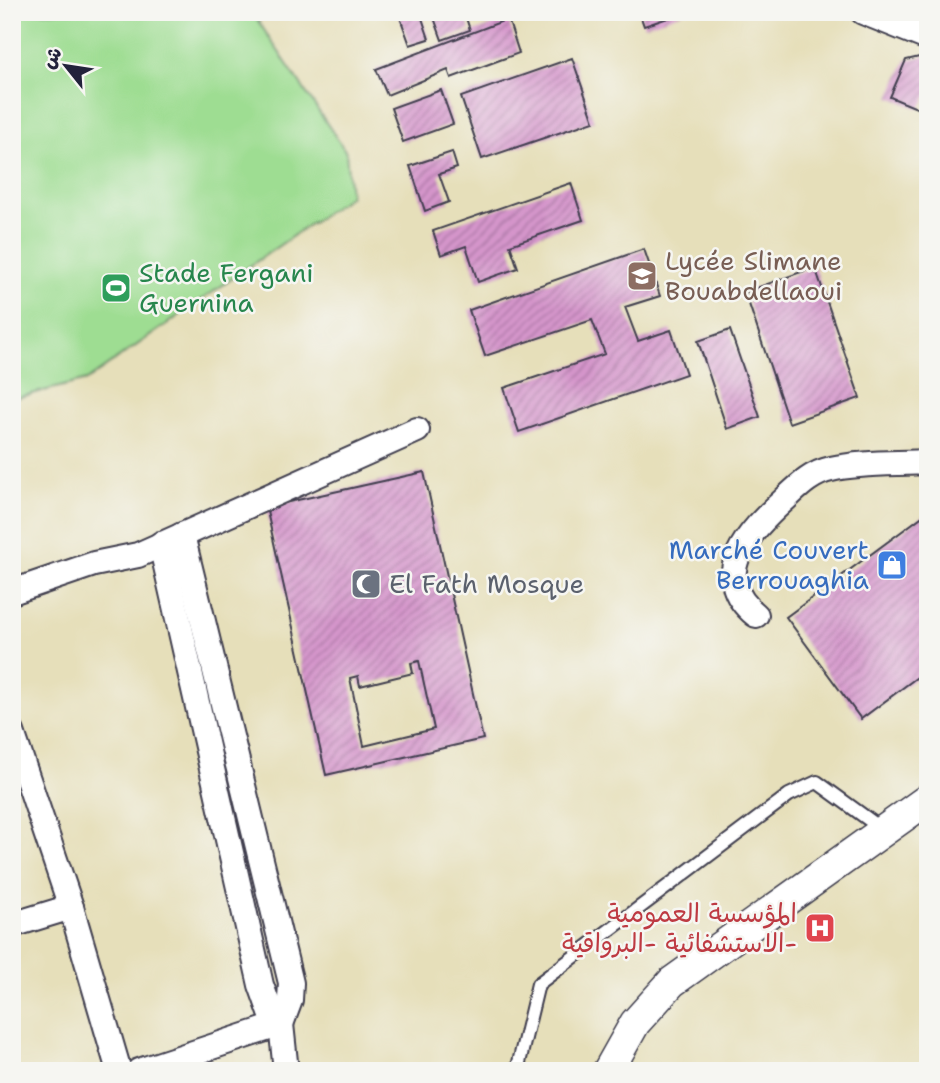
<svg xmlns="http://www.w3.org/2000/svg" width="940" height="1083" font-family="'Shantell Sans','Playpen Sans Arabic',sans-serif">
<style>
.pitch{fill:#9edd92;stroke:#608066;stroke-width:2}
.building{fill:url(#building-hatch);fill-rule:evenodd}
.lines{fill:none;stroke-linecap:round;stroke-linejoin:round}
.service-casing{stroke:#3f3e4e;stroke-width:16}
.minor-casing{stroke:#3f3e4e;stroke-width:28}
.tertiary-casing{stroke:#3f3e4e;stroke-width:33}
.service{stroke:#fff;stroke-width:12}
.minor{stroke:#fff;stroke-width:24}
.tertiary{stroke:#fff;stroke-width:30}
.labels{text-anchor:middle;stroke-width:5;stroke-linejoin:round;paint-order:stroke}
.education-label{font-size:26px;fill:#785e54;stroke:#f6f6f2;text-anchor:start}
.leisure-label{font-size:26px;fill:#27864d;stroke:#f6f6f2;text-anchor:start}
.shop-label{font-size:26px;fill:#366cbe;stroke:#f6f6f2;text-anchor:end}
.worship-label{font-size:26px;fill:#5b616d;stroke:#f6f6f2;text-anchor:start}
.health-label{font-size:26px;fill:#be3a42;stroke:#f6f6f2;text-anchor:end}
</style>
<defs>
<pattern id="building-hatch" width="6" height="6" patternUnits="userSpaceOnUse" patternTransform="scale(1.75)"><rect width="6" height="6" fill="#d595cb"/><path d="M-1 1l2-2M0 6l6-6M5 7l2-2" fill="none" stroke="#ac79a6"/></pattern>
</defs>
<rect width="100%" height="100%" fill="#f6f6f2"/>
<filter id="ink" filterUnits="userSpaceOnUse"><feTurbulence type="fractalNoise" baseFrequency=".0143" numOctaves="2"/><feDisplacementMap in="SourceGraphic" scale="14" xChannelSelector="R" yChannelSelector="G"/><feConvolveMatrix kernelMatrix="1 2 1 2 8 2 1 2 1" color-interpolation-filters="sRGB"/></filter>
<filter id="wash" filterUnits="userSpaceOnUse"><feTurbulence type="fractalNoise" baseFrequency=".00686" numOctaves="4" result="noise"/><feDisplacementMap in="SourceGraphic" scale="28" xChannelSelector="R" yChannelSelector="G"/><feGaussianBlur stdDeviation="1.57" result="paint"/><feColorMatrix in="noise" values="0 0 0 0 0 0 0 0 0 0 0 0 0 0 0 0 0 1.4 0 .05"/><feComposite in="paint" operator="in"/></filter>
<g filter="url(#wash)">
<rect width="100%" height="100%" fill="#e6dfba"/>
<!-- pitch -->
<path class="pitch" d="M 12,12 L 252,12 L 346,152 L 350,196 L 87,380 L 12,399 Z"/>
<g id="blocks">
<!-- building -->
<g class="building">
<path d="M 398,12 L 420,12 L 429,39 L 410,45 Z"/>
<path d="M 432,12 L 464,12 L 470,30 L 442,40 Z"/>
<path d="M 639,12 L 683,12 L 683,13 L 644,26 Z"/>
<path d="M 508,19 L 519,53 L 451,78 L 448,70 L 387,95 L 376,69 Z"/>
<path d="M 928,55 L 928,95 L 919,109 L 890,97 L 906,60 Z"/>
<path d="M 572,58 L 594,121 L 482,159 L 461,97 Z"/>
<path d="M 441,90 L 453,124 L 403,142 L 391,108 Z"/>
<path d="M 452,152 L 457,168 L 439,174 L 449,202 L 425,211 L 410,166 Z"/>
<path d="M 571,183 L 583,220 L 510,245 L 518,268 L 478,282 L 466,246 L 441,255 L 433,231 Z"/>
<path d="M 644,249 L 660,296 L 625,307 L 638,341 L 671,330 L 686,374 L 519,432 L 504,388 L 605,354 L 592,320 L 485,356 L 469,310 Z"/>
<path d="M 815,267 L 860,398 L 789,423 L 745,292 Z"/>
<path d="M 730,330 L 760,417 L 727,429 L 698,341 Z"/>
<path d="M 424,472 L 483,739 L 326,775 L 266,507 ZM 419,661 L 434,729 L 364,746 L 350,678 L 358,676 L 360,686 L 413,673 L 411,663 Z"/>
<path d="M 928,512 L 928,669 L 861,719 L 786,617 Z"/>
</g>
</g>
</g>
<g filter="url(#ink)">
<use href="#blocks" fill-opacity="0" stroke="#3f3e4e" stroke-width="2"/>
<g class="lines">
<!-- service casing -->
<g class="service-casing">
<path id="service" d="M 517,1071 L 538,984 L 789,795 L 817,782 L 883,830"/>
</g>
<!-- minor casing -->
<g class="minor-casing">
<g id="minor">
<path d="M 863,12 L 928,38"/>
<path d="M 182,535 L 291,983 L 290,1000 L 281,1024"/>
<path d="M 161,544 L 261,985 L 271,1013 L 281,1024"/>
<path d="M 12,592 L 94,564 L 138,555 L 417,430"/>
<path d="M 756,615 C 707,575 749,532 783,501 C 797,488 811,473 831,469 C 862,462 897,464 928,462"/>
<path d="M 12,732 L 71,907 L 119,1071"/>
<path d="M 12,925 L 71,907"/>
<path d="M 139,1071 L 281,1024 L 286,1071"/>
</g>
</g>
<!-- tertiary casing -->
<g class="tertiary-casing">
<path id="tertiary" d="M 608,1071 L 635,1023 L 672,982 L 928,799"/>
</g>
<!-- service -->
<use href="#service" class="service"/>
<!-- minor -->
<use href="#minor" class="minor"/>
<!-- tertiary -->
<use href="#tertiary" class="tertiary"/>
</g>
</g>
<!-- icons -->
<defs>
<g id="school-square" transform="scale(1.575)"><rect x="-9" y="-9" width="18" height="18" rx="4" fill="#8d6e63" stroke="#f6f6f2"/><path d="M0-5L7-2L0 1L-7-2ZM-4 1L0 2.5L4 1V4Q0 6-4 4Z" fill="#fff"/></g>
<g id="stadium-square" transform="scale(1.575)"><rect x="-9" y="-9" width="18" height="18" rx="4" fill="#2e9e5b" stroke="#f6f6f2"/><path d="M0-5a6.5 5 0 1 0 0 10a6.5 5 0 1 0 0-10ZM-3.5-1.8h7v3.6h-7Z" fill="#fff"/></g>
<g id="shop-square" transform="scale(1.575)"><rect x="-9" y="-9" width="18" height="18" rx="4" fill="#3f7fe0" stroke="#f6f6f2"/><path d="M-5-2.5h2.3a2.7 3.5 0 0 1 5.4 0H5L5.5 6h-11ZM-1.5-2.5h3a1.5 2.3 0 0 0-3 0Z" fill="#fff"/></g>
<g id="mosque-square" transform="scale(1.575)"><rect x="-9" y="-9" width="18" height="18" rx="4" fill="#6b7280" stroke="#f6f6f2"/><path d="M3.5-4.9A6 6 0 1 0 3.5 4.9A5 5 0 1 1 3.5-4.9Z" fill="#fff"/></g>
<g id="hospital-square" transform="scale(1.575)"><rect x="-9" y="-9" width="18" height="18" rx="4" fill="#e0444e" stroke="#f6f6f2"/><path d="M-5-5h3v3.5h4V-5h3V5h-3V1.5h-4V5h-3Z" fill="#fff"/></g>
</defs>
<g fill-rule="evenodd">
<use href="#school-square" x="642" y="276"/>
<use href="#stadium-square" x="116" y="288"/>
<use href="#shop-square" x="892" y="565"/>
<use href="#mosque-square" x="366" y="584"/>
<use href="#hospital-square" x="820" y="928"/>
</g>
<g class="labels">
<!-- education labels -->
<g class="education-label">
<text x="665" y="270">Lycée Slimane<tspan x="665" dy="30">Bouabdellaoui</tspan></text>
</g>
<!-- leisure labels -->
<g class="leisure-label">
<text x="139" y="282">Stade Fergani<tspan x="139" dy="30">Guernina</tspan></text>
</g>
<!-- shop labels -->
<g class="shop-label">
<text x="869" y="559">Marché Couvert<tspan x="869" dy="30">Berrouaghia</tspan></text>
</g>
<!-- worship labels -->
<g class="worship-label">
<text x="389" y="593">El Fath Mosque</text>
</g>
<!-- health labels -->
<g class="health-label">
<text x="797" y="922">المؤسسة العمومية<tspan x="797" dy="30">الاستشفائية -البرواقية-</tspan></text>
</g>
</g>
<!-- margin -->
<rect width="940" height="1083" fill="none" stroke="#f6f6f2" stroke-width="42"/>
<!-- north arrow -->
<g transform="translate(66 66) rotate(300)" stroke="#f6f6f2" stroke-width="5" paint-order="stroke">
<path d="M0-5L12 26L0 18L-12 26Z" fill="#22223b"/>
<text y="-10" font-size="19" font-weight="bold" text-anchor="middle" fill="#22223b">ش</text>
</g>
</svg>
